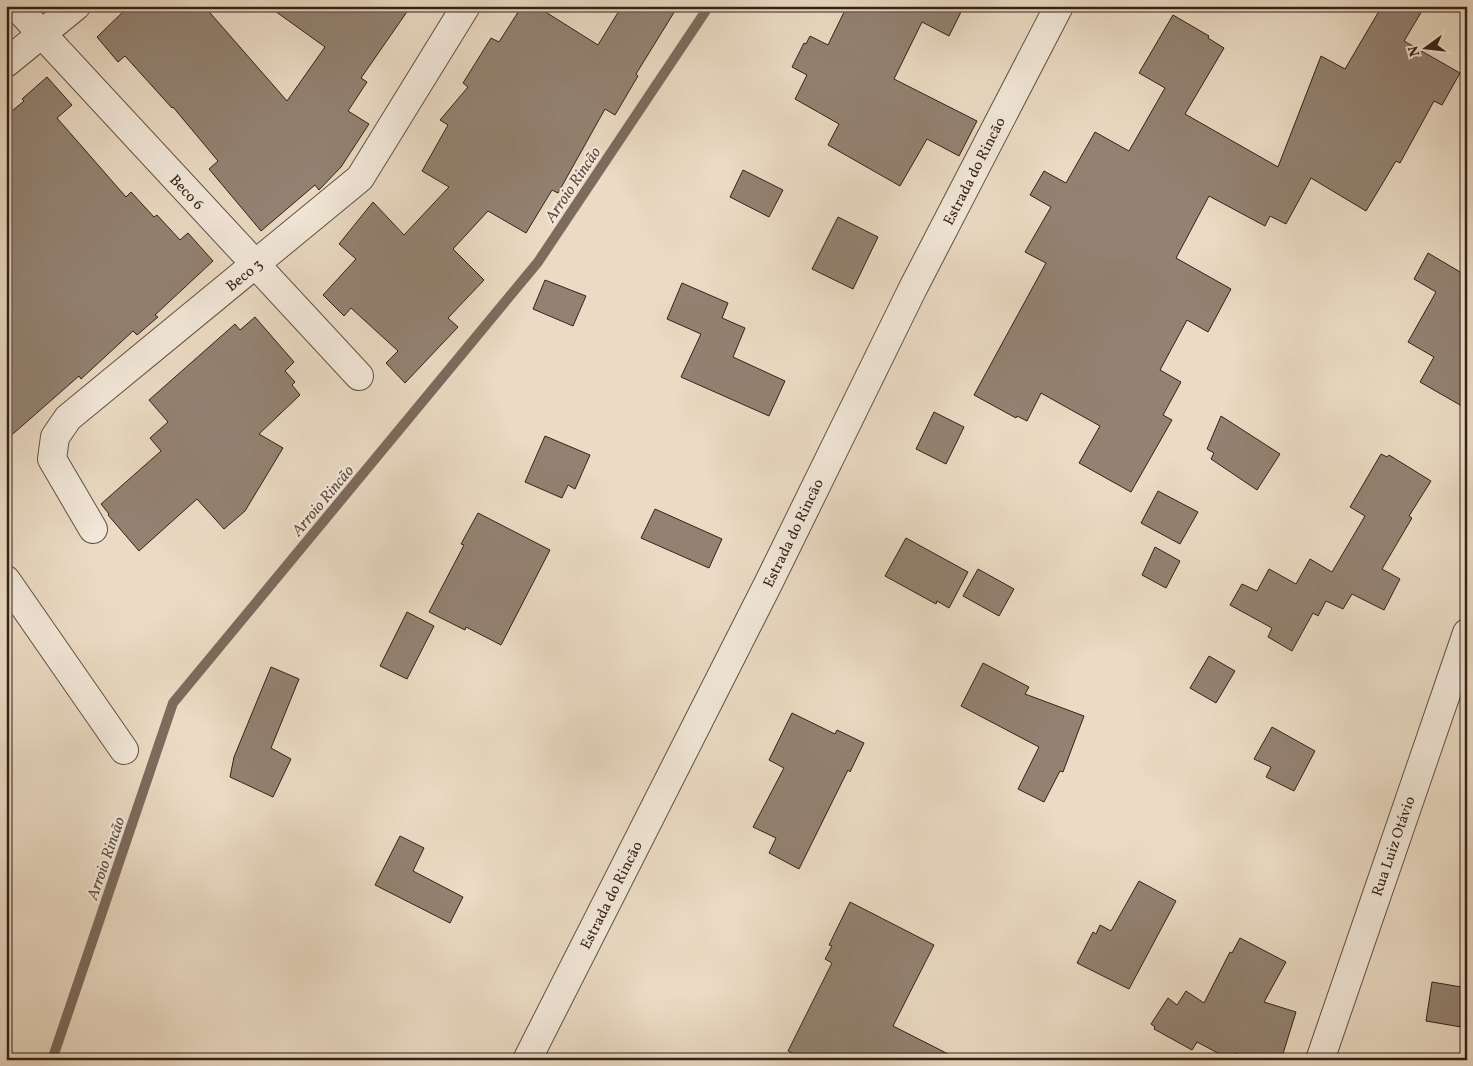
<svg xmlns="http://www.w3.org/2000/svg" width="1473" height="1066" font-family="Vollkorn,serif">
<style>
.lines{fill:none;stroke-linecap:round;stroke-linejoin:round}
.stream{stroke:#7d6b5d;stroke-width:10}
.building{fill:#938272;stroke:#342119}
.minor-casing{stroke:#625044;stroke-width:30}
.tertiary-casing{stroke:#625044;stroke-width:30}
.minor{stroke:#f2e8d9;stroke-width:28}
.tertiary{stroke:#f2e8d9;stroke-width:28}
.labels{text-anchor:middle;stroke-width:4.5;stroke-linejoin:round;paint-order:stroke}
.street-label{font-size:15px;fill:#342119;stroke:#f2e8d9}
.water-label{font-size:16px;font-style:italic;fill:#5e4c41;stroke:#f2e8d9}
</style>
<rect width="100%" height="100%" fill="#ebdbc4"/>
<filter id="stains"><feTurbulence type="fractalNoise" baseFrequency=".004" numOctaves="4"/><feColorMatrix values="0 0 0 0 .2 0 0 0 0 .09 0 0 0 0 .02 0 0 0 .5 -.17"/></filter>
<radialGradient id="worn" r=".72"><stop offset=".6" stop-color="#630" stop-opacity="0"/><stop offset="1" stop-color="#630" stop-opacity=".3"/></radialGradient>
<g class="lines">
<!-- stream -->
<path class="stream" d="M 52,1060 L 173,703 L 538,262 L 709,6"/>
</g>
<!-- building -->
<g class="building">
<path d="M 129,6 L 204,6 L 287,101 L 325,47 L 268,6 L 411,6 L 361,78 L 367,82 L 348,111 L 369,124 L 341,167 L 319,190 L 315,185 L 261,231 L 209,169 L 218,161 L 173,107 L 172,108 L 125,56 L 118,62 L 97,37 Z"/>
<path d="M 522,6 L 536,6 L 598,45 L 622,6 L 678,6 L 636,74 L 638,76 L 615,115 L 605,109 L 558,193 L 552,190 L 526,233 L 488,211 L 453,249 L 484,280 L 448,318 L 458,327 L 405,383 L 386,363 L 398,351 L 351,308 L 344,316 L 323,295 L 356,259 L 339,244 L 373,202 L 404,235 L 449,187 L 422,171 L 448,125 L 440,120 L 468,87 L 463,83 L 491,38 L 499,42 Z"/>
<path d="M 847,6 L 964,6 L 949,36 L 922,22 L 894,79 L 977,121 L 959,156 L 927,139 L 900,186 L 828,145 L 839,124 L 795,99 L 807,75 L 792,67 L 804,43 L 806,44 L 810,36 L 828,45 Z"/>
<path d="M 1382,6 L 1425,6 L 1404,41 L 1460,73 L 1442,105 L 1434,101 L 1400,163 L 1396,161 L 1366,211 L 1311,178 L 1286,224 L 1270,216 L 1265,226 L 1209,196 L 1176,258 L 1231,289 L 1208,332 L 1187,320 L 1160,370 L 1181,382 L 1163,415 L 1172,420 L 1131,492 L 1079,463 L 1100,426 L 1041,393 L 1027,421 L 1017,416 L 1016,418 L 974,395 L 1046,263 L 1025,252 L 1051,207 L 1030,195 L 1044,171 L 1066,183 L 1095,132 L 1129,151 L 1165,88 L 1139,73 L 1173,15 L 1209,36 L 1208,38 L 1224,48 L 1185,114 L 1278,167 L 1321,56 L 1345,69 Z"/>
<path d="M 47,77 L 72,105 L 57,118 L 126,197 L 131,192 L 154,217 L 157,215 L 180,240 L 188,233 L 213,261 L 155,315 L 158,317 L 137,335 L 133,331 L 81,379 L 79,376 L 6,440 L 6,116 L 24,101 L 22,99 Z"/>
<path d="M 743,170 L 783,190 L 769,217 L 730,197 Z"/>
<path d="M 838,217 L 878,237 L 853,289 L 812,269 Z"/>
<path d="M 1428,253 L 1467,276 L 1467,409 L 1420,382 L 1434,357 L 1408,342 L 1436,292 L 1414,279 Z"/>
<path d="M 545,280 L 586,296 L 573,326 L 533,309 Z"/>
<path d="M 682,283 L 728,303 L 722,318 L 745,328 L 733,357 L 785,381 L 769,416 L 681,377 L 701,334 L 667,319 Z"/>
<path d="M 255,317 L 294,362 L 285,371 L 295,382 L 292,385 L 300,395 L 259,434 L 283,448 L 245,511 L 224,529 L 197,499 L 139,551 L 108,515 L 109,514 L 101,504 L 161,451 L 150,438 L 168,422 L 149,400 L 235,324 L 240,330 Z"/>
<path d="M 934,412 L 964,427 L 946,464 L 916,449 Z"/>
<path d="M 1221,416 L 1280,454 L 1257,490 L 1211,459 L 1214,453 L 1207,449 Z"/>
<path d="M 545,436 L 590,455 L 575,489 L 568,485 L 562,498 L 525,482 Z"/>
<path d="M 1381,454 L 1387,457 L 1389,455 L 1431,481 L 1409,516 L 1412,518 L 1382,569 L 1400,579 L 1384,610 L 1352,594 L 1343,609 L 1326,601 L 1318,616 L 1313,613 L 1292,651 L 1268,637 L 1272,628 L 1230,605 L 1242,584 L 1257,591 L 1269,569 L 1296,584 L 1310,559 L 1332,572 L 1365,516 L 1350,507 Z"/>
<path d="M 1158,491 L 1198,512 L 1180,544 L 1141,523 Z"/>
<path d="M 655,509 L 722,539 L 709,568 L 641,538 Z"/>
<path d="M 478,513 L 550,550 L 501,645 L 466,627 L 465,630 L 429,612 L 464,545 L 461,544 Z"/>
<path d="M 906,538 L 968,572 L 949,608 L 937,601 L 936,604 L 885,576 Z"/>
<path d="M 1155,547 L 1180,561 L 1166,588 L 1142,575 Z"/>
<path d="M 978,569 L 1014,589 L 999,616 L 963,596 Z"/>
<path d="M 407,612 L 434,626 L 407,679 L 380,666 Z"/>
<path d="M 1209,656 L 1235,671 L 1216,703 L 1190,688 Z"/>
<path d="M 983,663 L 1029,687 L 1025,694 L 1084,716 L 1063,772 L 1060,771 L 1044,802 L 1018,789 L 1039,747 L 961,706 Z"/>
<path d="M 271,667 L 299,679 L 271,748 L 291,759 L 273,797 L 230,777 L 234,757 Z"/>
<path d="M 792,713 L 835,734 L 837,730 L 864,743 L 850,772 L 848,770 L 799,869 L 769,853 L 776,838 L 753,827 L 784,768 L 769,760 Z"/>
<path d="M 1272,727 L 1315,751 L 1294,791 L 1266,777 L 1271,767 L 1254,759 Z"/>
<path d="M 400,836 L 424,848 L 413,871 L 463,897 L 450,923 L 375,885 Z"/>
<path d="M 1139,881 L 1176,901 L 1129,989 L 1077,963 L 1093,932 L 1096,934 L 1100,925 L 1111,931 Z"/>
<path d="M 850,902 L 934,945 L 893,1026 L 960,1060 L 805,1060 L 788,1051 L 832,963 L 825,959 L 832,946 L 829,945 Z"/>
<path d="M 1240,938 L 1286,962 L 1264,1002 L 1296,1012 L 1281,1060 L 1255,1060 L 1235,1053 L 1231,1060 L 1197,1042 L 1192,1050 L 1154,1029 L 1155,1027 L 1151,1024 L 1168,998 L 1177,1005 L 1186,991 L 1204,1003 L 1230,952 L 1232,953 Z"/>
<path d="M 1432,982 L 1467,988 L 1467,1028 L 1426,1021 Z"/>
</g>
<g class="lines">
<!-- minor casing -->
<g class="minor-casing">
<g id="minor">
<path d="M 16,6 L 359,376"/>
<path d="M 6,63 L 76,6"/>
<path d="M 93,529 L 52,459 L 55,437 L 68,418 L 360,178 L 466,6"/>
<path d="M 6,580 L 124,750"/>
<path d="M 1320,1060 L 1467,633"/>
</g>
</g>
<!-- tertiary casing -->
<g class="tertiary-casing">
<path id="tertiary" d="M 527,1060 L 769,582 L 913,288 L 1059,6"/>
</g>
<!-- minor -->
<use href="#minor" class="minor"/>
<!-- tertiary -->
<use href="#tertiary" class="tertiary"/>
</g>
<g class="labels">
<!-- street labels -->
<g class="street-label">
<text transform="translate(974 171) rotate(-63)" y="5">Estrada do Rincão</text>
<text transform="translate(187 192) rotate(47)" y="5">Beco 6</text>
<text transform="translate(244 275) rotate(-39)" y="5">Beco 3</text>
<text transform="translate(793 533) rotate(-64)" y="5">Estrada do Rincão</text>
<text transform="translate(1393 846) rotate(-71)" y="5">Rua Luiz Otávio</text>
<text transform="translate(611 895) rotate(-63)" y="5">Estrada do Rincão</text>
</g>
<!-- water labels -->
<g class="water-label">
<text transform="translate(572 184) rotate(-56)" y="6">Arroio Rincão</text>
<text transform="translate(322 500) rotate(-50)" y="6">Arroio Rincão</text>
<text transform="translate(105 858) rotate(-71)" y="6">Arroio Rincão</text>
</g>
</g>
<!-- margin -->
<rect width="1473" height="1066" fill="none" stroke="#ebdbc4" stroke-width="25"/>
<rect x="8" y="8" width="1458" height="1051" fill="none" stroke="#342119" stroke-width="2.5"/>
<rect x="12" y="12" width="1448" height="1041" fill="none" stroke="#342119"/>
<!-- north arrow -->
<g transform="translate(1426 48) rotate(255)" stroke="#f2e8d9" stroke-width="4" paint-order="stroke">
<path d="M0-4L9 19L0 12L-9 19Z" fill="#342119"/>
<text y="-8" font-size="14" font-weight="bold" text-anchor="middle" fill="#342119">N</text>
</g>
<rect width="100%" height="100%" filter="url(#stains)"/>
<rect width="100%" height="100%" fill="url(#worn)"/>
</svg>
